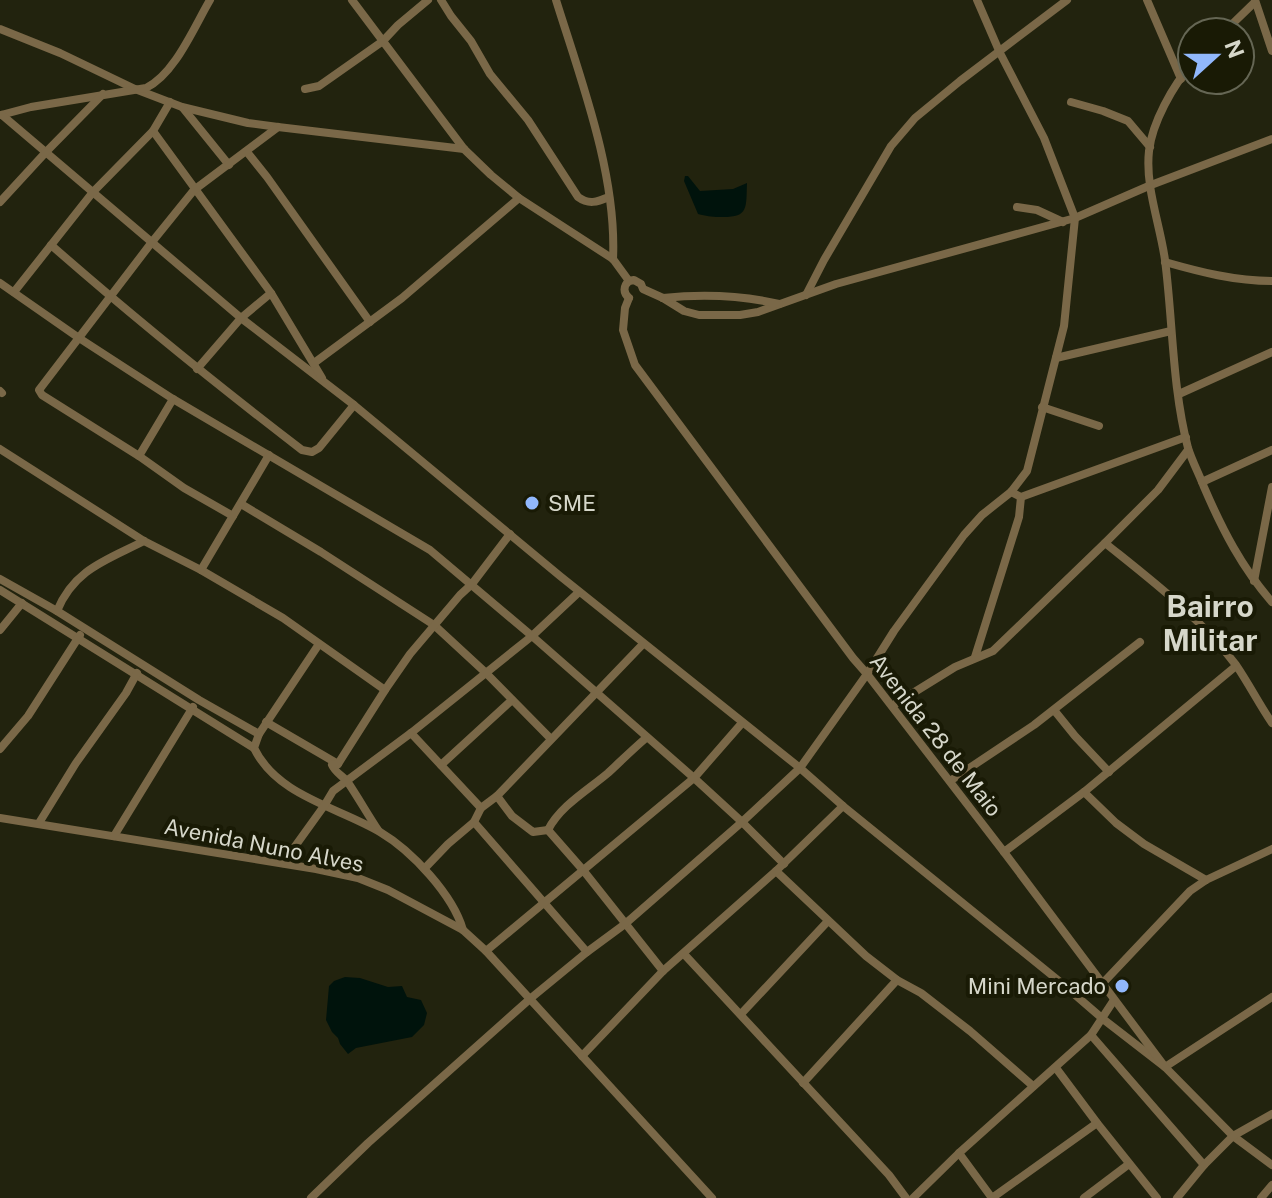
<svg xmlns="http://www.w3.org/2000/svg" width="1272" height="1198" font-family="'Public Sans',sans-serif">
<style>
.water{fill:#00130c}
.lines{fill:none;stroke-linecap:round;stroke-linejoin:round}
.minor{stroke:#7a6848;stroke-width:8}
.poi-dot{fill:#91b8fd;stroke:#191a05;stroke-width:3}
.labels{text-anchor:middle;stroke-width:8;stroke-linejoin:round;paint-order:stroke}
.poi-label{font-size:22px;fill:#d6d7ca;stroke:#191a05;text-anchor:start}
.street-label{font-size:22px;fill:#d6d7ca;stroke:#191a05}
.district-label{font-size:30px;font-weight:bold;fill:#d6d7ca;stroke:#191a05}
</style>
<rect width="100%" height="100%" fill="#22230e"/>
<!-- water -->
<g class="water">
<path d="M 685,176 L 688,176 L 700,191 L 733,189 L 747,183 C 746,209 749,218 719,217 C 711,217 706,216 698,214 L 684,181 Z"/>
<path d="M 345,977 L 360,978 L 388,987 L 402,986 L 407,997 L 421,1000 L 427,1013 L 424,1025 L 412,1037 L 356,1048 L 348,1054 L 340,1044 L 338,1038 L 332,1032 L 326,1020 L 329,986 L 334,981 Z"/>
</g>
<g class="lines">
<!-- minor -->
<g class="minor">
<path d="M 352,0 L 464,149 L 491,175 L 519,198 L 613,259 L 629,281"/>
<path d="M 441,0 L 451,16 L 471,41 L 490,74 L 528,120 L 578,197 C 589,205 597,202 609,197"/>
<path d="M 556,0 C 581,80 617,175 613,259"/>
<path d="M 1147,0 L 1181,79"/>
<path d="M 1255,0 L 1272,51"/>
<path d="M 0,29 L 60,53 L 135,89 L 182,107 L 248,123 L 278,127 L 464,149"/>
<path d="M 1224,32 L 1255,2"/>
<path d="M 1192,64 C 1173,85 1152,123 1149,151 C 1145,187 1160,224 1165,260 C 1173,322 1172,387 1188,448 C 1192,461 1199,474 1204,487 C 1222,529 1242,568 1272,602"/>
<path d="M 305,89 L 319,86 L 383,41 L 398,25 L 428,0"/>
<path d="M 1071,102 L 1103,111 L 1128,121 L 1150,147"/>
<path d="M 183,108 L 229,165"/>
<path d="M 1,115 L 31,107 L 146,88 C 175,74 194,27 210,0"/>
<path d="M 2,115 L 241,318 L 354,405 L 560,576 L 800,768 L 843,806 L 1059,981 L 1103,1019 L 1165,1067 L 1272,997"/>
<path d="M 153,131 L 271,293 L 322,378"/>
<path d="M 247,152 L 267,177 L 370,322"/>
<path d="M 0,202 L 46,152 L 103,94"/>
<path d="M 1017,207 L 1037,210 L 1063,222"/>
<path d="M 51,245 C 132,316 216,384 302,450 L 312,452 L 319,448 L 354,405"/>
<path d="M 1165,262 C 1200,272 1235,281 1272,281"/>
<path d="M 0,283 L 79,338 L 173,399 L 430,550 L 532,636 L 694,778 L 742,822 L 784,864"/>
<path d="M 14,292 L 93,192 L 153,131 L 170,102"/>
<path d="M 806,295 L 824,260 L 891,146 L 915,118 L 960,81 L 1067,0"/>
<path d="M 629,298 L 625,308 L 623,330 L 635,365 L 853,658 L 867,674 L 1004,852 L 1165,1067 L 1233,1136 L 1272,1165"/>
<path d="M 629,298 C 623,293 623,286 629,281 L 634,280 L 641,284 L 643,289 L 663,298 L 684,311 L 699,315 L 740,315 L 758,312 L 836,284 L 1075,218 L 1151,185 L 1272,139"/>
<path d="M 663,298 C 702,294 740,295 779,304"/>
<path d="M 1056,358 L 1171,331"/>
<path d="M 314,363 L 402,298 L 519,198"/>
<path d="M 197,369 L 241,318 L 271,293"/>
<path d="M 0,391 L 2,393"/>
<path d="M 1179,394 L 1272,352"/>
<path d="M 1042,407 L 1099,426"/>
<path d="M 0,449 L 144,541 L 201,570 L 283,618 L 385,690"/>
<path d="M 139,456 L 173,399"/>
<path d="M 1202,482 L 1272,450"/>
<path d="M 1011,492 L 1021,497 L 1186,437"/>
<path d="M 241,504 L 321,552 L 434,625 L 486,673 L 551,739"/>
<path d="M 233,516 L 184,488 L 139,456 L 42,395 L 39,390 L 152,242 L 194,190 L 278,127"/>
<path d="M 1105,543 C 1151,580 1200,617 1236,665 C 1249,684 1259,704 1272,723"/>
<path d="M 201,570 L 269,455"/>
<path d="M 0,579 L 57,611 L 199,700 L 259,734"/>
<path d="M 1254,581 L 1272,487"/>
<path d="M 0,590 L 254,748"/>
<path d="M 57,611 C 74,569 107,560 144,541"/>
<path d="M 0,630 L 22,603"/>
<path d="M 319,644 L 259,734 L 254,748 C 277,796 338,807 380,832 C 412,851 453,895 463,930"/>
<path d="M 975,657 L 1019,517 L 1021,497"/>
<path d="M 892,706 L 955,667 L 993,651 L 1105,543 L 1158,490 L 1188,450"/>
<path d="M 1054,710 L 1075,736 L 1109,772"/>
<path d="M 266,722 L 338,764"/>
<path d="M 411,733 L 481,808"/>
<path d="M 646,738 C 633,749 621,761 608,773 C 588,790 560,806 548,830 L 583,870 L 663,971"/>
<path d="M 0,749 L 28,716 L 80,635"/>
<path d="M 441,765 L 512,700"/>
<path d="M 950,781 L 1034,725 L 1140,642"/>
<path d="M 1084,792 L 1116,823 L 1144,844 L 1206,880"/>
<path d="M 497,796 L 512,816 L 533,832 L 548,830"/>
<path d="M 0,818 L 316,869 L 358,878 L 388,890 L 463,930 L 486,951 L 712,1198"/>
<path d="M 474,822 L 587,952"/>
<path d="M 39,823 L 76,763 L 126,693 L 137,673"/>
<path d="M 378,830 C 368,815 359,799 349,784 C 344,776 336,774 332,765 L 338,764 L 385,690 L 410,654 L 460,595 L 472,584 L 510,534"/>
<path d="M 114,836 L 193,707"/>
<path d="M 1004,852 L 1084,792 L 1236,666"/>
<path d="M 283,863 L 324,806 L 333,791 L 411,733 L 532,636 L 579,592"/>
<path d="M 425,868 L 448,844 L 474,822 L 481,808 L 497,796 L 643,644"/>
<path d="M 776,871 L 866,956 L 897,980 L 921,993 L 970,1031 L 1033,1086"/>
<path d="M 486,951 L 694,778 L 742,723"/>
<path d="M 684,954 L 889,1175 L 906,1198"/>
<path d="M 1102,984 L 1190,891 L 1206,880 L 1272,849"/>
<path d="M 741,1014 L 828,921"/>
<path d="M 1091,1035 L 1204,1165"/>
<path d="M 582,1056 L 663,971 L 776,871 L 843,806"/>
<path d="M 1056,1068 L 1097,1123 L 1157,1198"/>
<path d="M 803,1083 L 897,980"/>
<path d="M 959,1153 L 992,1198"/>
<path d="M 311,1198 L 368,1143 L 531,998 L 587,952 L 625,924 L 742,822 L 800,768 L 867,674 L 894,631 L 964,535 L 982,515 L 1011,492 L 1027,471 L 1064,326 L 1075,218 L 1044,138 L 1000,53 L 977,0"/>
<path d="M 913,1198 L 959,1153 L 1091,1035 L 1114,1000"/>
<path d="M 992,1198 L 1097,1123"/>
<path d="M 1084,1198 L 1129,1164"/>
<path d="M 1177,1198 L 1204,1165 L 1233,1136 L 1272,1114"/>
<path d="M 1261,1198 L 1272,1185"/>
</g>
</g>
<!-- markers -->
<g class="poi-dot">
<circle cx="532" cy="503" r="8"/>
<circle cx="1122" cy="986" r="8"/>
</g>
<g class="labels">
<!-- poi labels -->
<g class="poi-label">
<text x="548" y="511">SME</text>
<text x="1106" y="994" text-anchor="end">Mini Mercado</text>
</g>
<!-- street labels -->
<g class="street-label">
<text transform="translate(936 735) rotate(52)" y="8">Avenida 28 de Maio</text>
<text transform="translate(264 845) rotate(11)" y="8">Avenida Nuno Alves</text>
</g>
<!-- district labels -->
<g class="district-label">
<text x="1210" y="617">Bairro<tspan x="1210" dy="34">Militar</tspan></text>
</g>
</g>
<!-- north arrow -->
<g transform="translate(1216 56) rotate(69)"><circle r="38" fill="#191a05" stroke="#656654" stroke-width="2"/>
<path d="M0-6L14 30L0 20L-14 30Z" fill="#91b8fd"/>
<text y="-12" font-size="22" font-weight="bold" text-anchor="middle" fill="#d6d7ca">N</text>
</g>
</svg>
